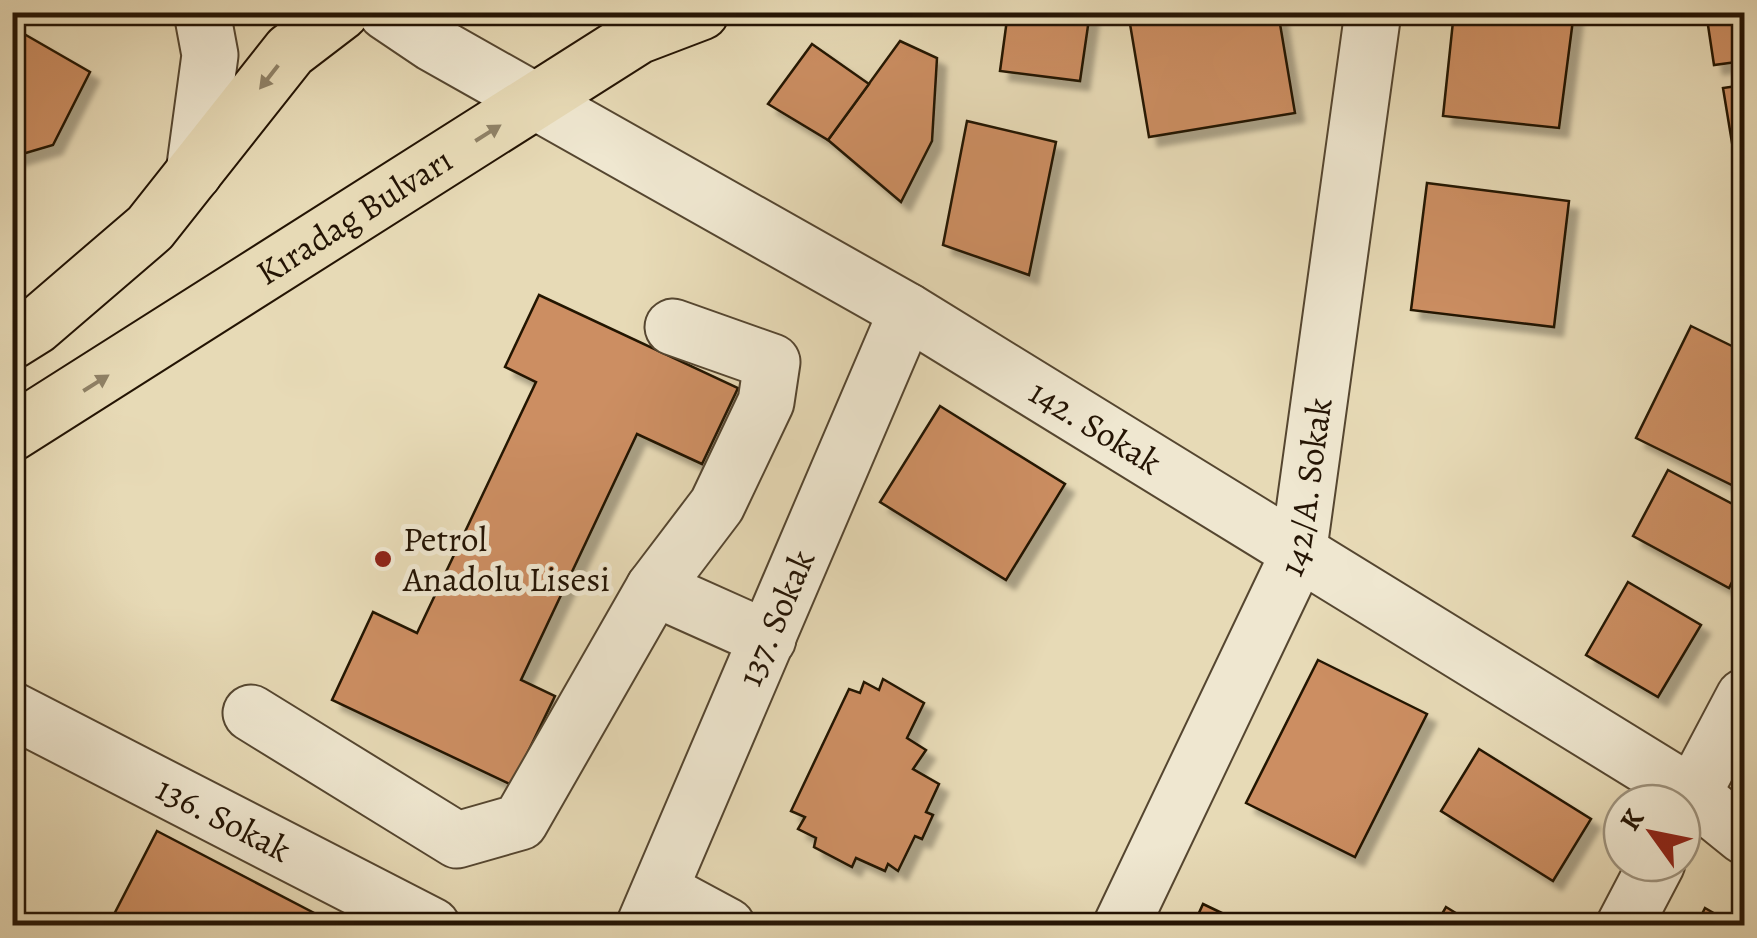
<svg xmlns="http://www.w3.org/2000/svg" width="1757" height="938" font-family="Alegreya,serif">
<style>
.building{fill:#cc8e62;stroke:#241404;stroke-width:2.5;filter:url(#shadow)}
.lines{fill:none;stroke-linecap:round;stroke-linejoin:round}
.minor-casing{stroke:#554630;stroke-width:59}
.major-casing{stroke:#241404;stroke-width:59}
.minor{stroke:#efe7d0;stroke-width:55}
.major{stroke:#e7dab6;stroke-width:55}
.oneway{fill:#8f8166}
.poi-dot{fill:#8f2418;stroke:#efe7d0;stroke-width:4}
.labels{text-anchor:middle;stroke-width:10;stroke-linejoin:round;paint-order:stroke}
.street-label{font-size:35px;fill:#241404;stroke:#efe7d0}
.poi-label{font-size:35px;fill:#241404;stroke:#efe7d0;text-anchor:start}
</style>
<defs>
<filter id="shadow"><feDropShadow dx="9" dy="9" stdDeviation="2.5" flood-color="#0004"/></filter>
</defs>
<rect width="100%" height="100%" fill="#e7dab6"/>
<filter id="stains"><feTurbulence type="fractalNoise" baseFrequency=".002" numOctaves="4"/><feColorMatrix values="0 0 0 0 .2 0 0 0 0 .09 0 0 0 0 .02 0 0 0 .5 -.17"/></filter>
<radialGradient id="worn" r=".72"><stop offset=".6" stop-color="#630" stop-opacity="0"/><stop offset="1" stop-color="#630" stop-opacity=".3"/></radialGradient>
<!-- building -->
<g class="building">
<path d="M 1008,12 L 1090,12 L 1080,81 L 1000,71 Z"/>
<path d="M 1128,12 L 1278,12 L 1295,113 L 1149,137 Z"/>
<path d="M 1454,12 L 1574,12 L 1559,128 L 1443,116 Z"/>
<path d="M 1706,12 L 1744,12 L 1744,61 L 1714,65 Z"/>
<path d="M 12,27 L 90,72 L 53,145 L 12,157 Z"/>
<path d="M 900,41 L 937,58 L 932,141 L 901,202 L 828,140 Z"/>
<path d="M 812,44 L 869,84 L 828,140 L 768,104 Z"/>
<path d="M 1744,85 L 1744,159 L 1735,161 L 1723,88 Z"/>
<path d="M 967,121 L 1056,142 L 1029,275 L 943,245 Z"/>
<path d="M 1427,183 L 1569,201 L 1554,327 L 1411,310 Z"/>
<path d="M 539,295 L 738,388 L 702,464 L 637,434 L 521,680 L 555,696 L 512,785 L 332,700 L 373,612 L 417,633 L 536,382 L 505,367 Z"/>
<path d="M 1691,326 L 1744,352 L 1744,491 L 1636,438 Z"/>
<path d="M 940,406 L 1065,484 L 1006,580 L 880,502 Z"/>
<path d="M 1668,470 L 1744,510 L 1744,558 L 1729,588 L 1633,536 Z"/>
<path d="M 1628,582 L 1701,625 L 1658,697 L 1586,655 Z"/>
<path d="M 1318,660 L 1427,714 L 1355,857 L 1246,803 Z"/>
<path d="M 883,679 L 924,703 L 907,738 L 926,750 L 913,769 L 939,784 L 926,812 L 933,815 L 922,839 L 915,836 L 898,871 L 888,864 L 885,871 L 856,858 L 852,867 L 814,847 L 816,838 L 798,829 L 805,817 L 791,811 L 849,689 L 860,693 L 864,682 L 879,690 Z"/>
<path d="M 1479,749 L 1591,819 L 1553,881 L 1441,811 Z"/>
<path d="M 157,831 L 318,915 L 313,926 L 108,926 Z"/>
<path d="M 1203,904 L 1249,926 L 1193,926 Z"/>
<path d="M 1446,907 L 1477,926 L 1435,926 Z"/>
<path d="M 1705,908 L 1736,926 L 1696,926 Z"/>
</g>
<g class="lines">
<!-- minor casing -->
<g class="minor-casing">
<g id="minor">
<path id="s1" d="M 386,12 L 432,43 L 907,311 L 1692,794 L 1744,836"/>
<path d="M 194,173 L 210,55 L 202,12"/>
<path d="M 654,588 L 768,639"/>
<path id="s2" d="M 12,710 L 432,926"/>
<path d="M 251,713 L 457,840 L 520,822 L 654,588 L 717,505 L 766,402 L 772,362 L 673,327"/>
<path d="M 1682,814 L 1744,697"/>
<path d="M 662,891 L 727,926"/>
<path id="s3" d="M 644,926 L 907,311"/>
<path id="s4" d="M 1121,926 L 1298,555 L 1373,12"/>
<path d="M 1624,926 L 1657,863"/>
</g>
</g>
<!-- major casing -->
<g class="major-casing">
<g id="major">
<path d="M 12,341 L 36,326 L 150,228 L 290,51 L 341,12"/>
<path id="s5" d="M 12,433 L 638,36 L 701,12"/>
</g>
</g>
<!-- minor -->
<use href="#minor" class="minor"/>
<!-- major -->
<use href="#major" class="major"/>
</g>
<!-- one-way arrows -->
<defs><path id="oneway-solid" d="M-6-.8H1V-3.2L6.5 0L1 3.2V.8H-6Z" transform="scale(2.5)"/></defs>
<g class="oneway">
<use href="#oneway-solid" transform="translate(269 77) rotate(128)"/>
<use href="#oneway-solid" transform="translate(488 133) rotate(-32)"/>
<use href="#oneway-solid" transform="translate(96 383) rotate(-32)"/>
</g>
<!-- markers -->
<circle class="poi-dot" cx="383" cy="559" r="10"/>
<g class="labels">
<!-- street labels -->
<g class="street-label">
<text dy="12" stroke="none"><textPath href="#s5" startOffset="405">Kıradag Bulvarı</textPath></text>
<text dy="12" stroke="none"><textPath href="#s1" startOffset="822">142. Sokak</textPath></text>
<text dy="12" stroke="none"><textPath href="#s4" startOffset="480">142/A. Sokak</textPath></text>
<text dy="12" stroke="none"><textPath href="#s3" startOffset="335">137. Sokak</textPath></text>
<text dy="12" stroke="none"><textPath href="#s2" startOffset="238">136. Sokak</textPath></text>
</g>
<!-- poi labels -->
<g class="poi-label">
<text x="403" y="551">Petrol<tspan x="403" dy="40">Anadolu Lisesi</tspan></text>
</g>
</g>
<!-- margin -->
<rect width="1757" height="938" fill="none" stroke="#e7dab6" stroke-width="50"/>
<rect x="15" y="15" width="1727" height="908" fill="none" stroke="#241404" stroke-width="5"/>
<rect x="25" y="25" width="1707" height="888" fill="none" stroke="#241404" stroke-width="2.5"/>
<!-- north arrow -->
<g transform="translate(1652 833) rotate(303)"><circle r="48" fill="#efe7d0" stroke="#9e937e" stroke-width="2.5"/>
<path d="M0-8L18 38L0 25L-18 38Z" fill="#8f2418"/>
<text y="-15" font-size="28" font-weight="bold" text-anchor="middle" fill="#241404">K</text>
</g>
<rect width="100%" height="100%" filter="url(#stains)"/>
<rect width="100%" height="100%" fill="url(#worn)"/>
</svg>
